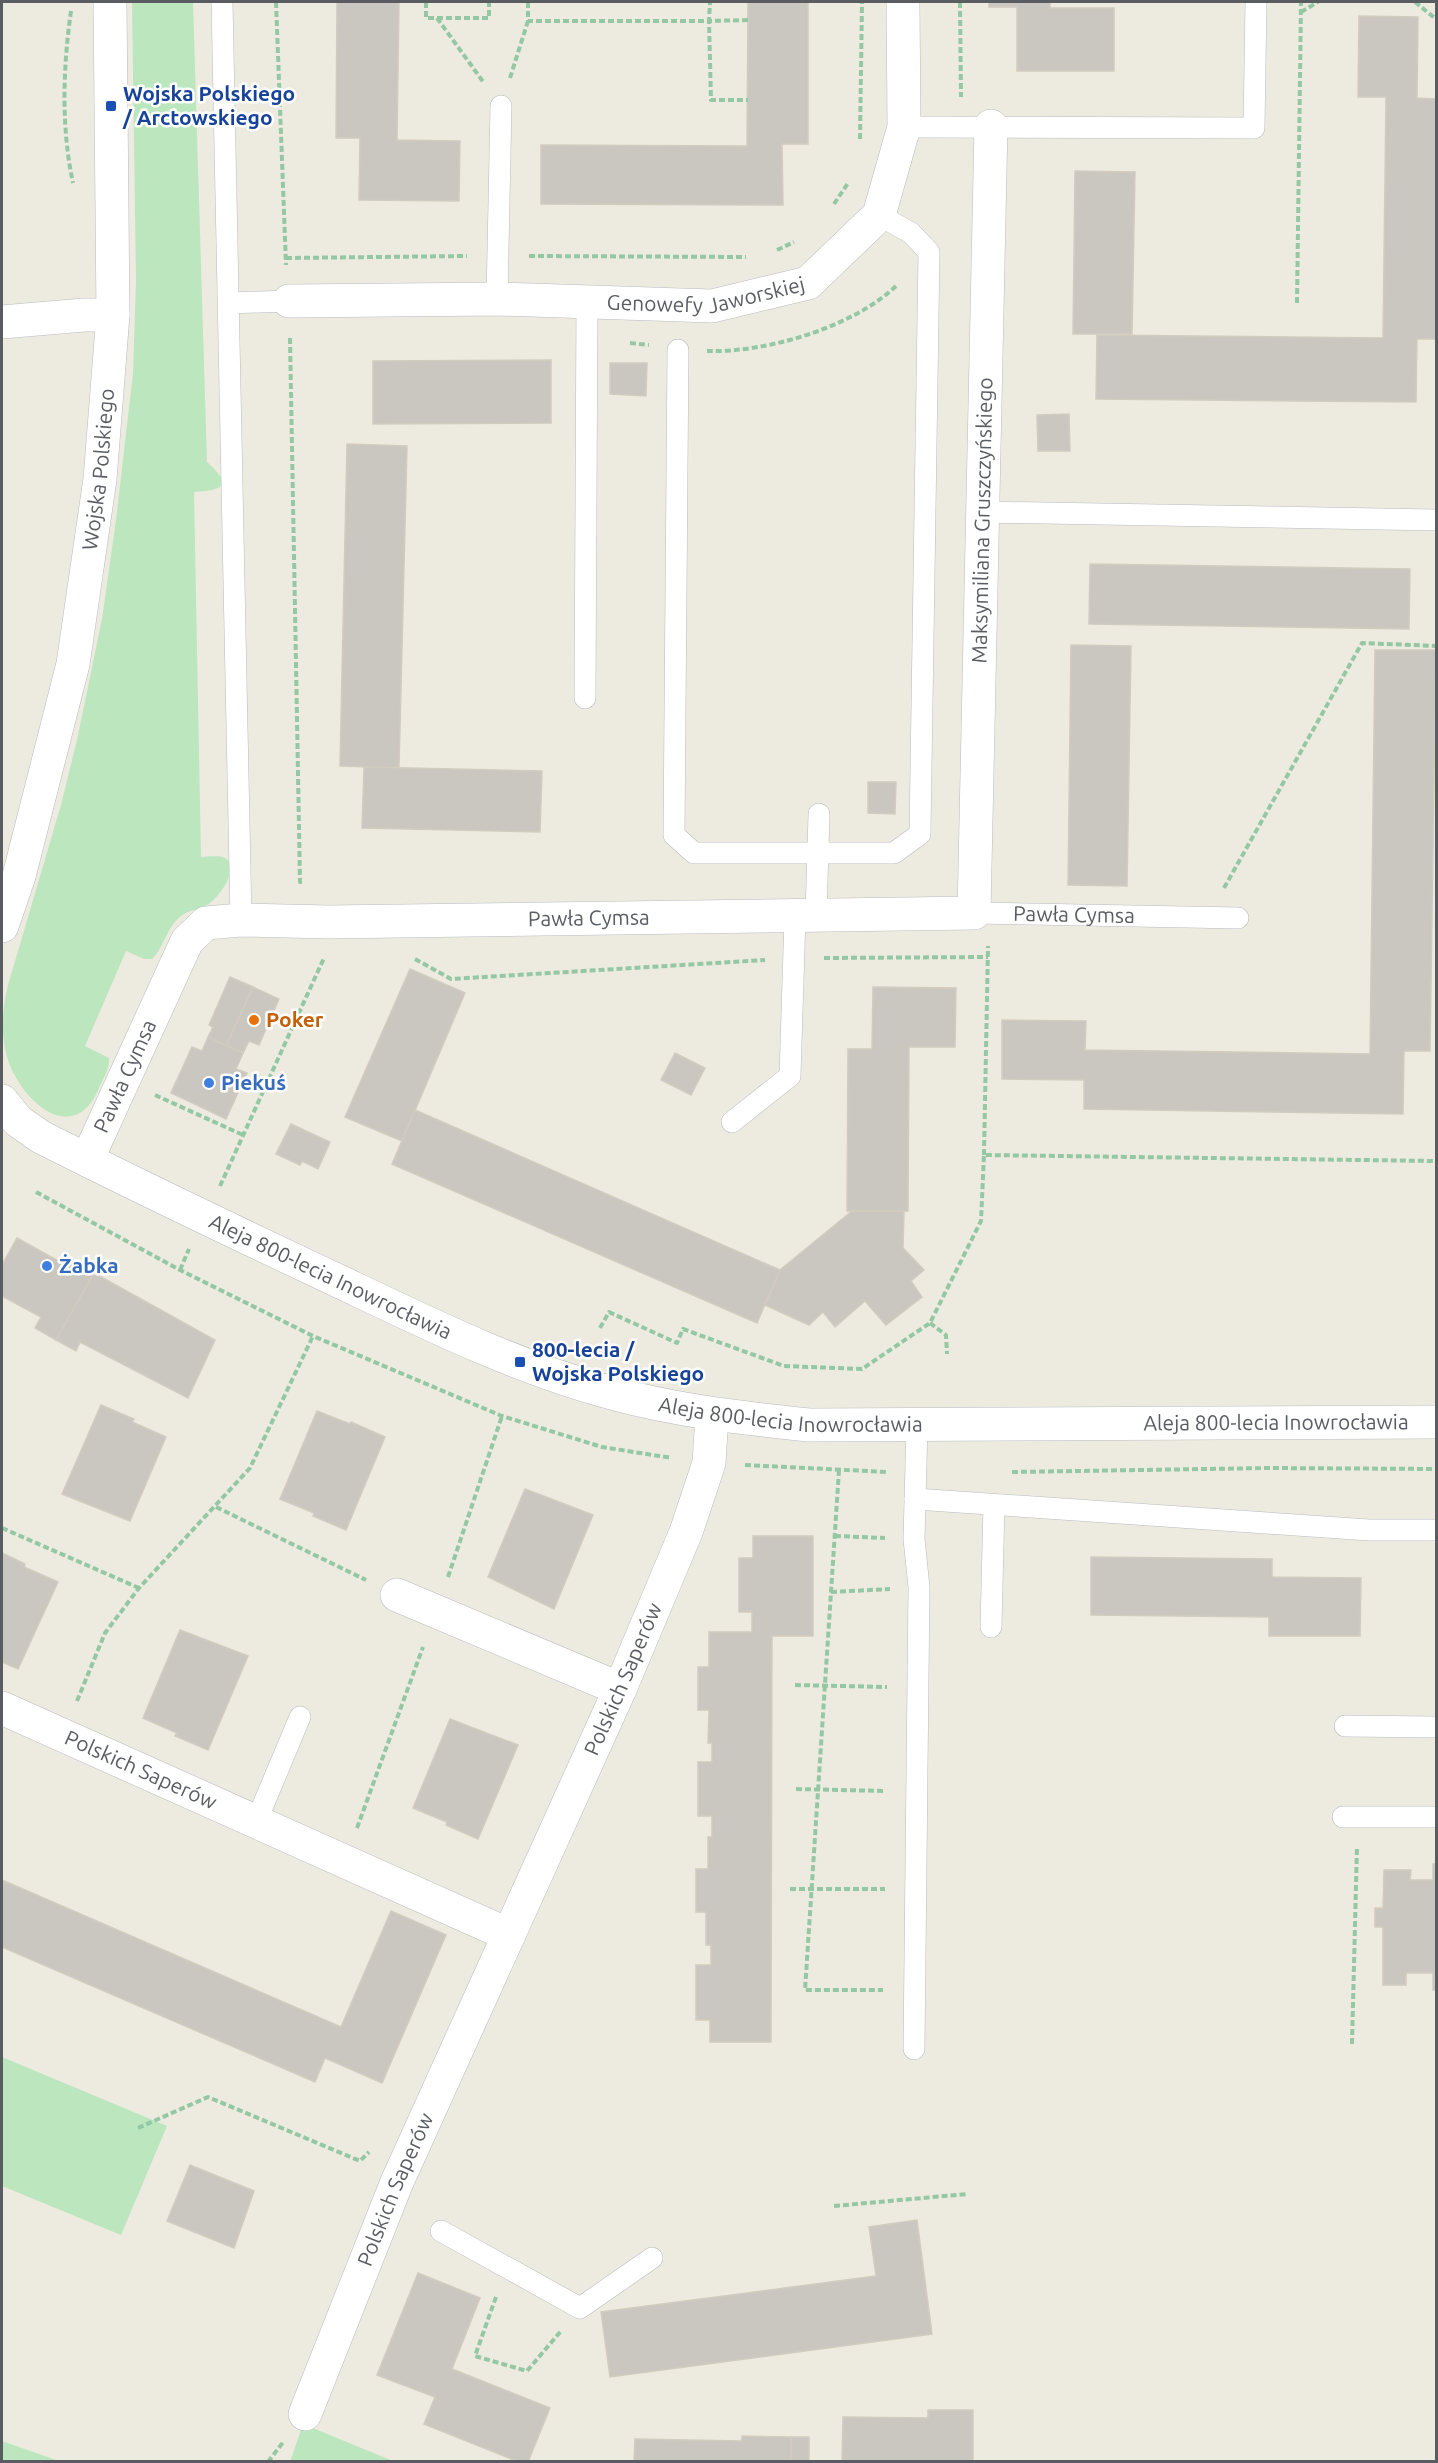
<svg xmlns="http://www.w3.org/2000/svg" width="1438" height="2463" font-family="Ubuntu,sans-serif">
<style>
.green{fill:#bce6bd}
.building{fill:#cac7c0;stroke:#d2ccbf;stroke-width:1.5}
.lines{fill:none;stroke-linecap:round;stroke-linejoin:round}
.service-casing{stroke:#b8bbc0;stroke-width:22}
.minor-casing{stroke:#b8bbc0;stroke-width:34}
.tertiary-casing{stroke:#b8bbc0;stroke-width:34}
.path{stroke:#94c7a4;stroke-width:4;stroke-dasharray:6 3;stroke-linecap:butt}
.service{stroke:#fff;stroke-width:21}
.minor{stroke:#fff;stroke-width:33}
.tertiary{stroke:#fff;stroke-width:33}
.transit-dot{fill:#1a4fb4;stroke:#fff;stroke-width:2}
.food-dot{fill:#e8710a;stroke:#fff;stroke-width:2}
.shop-dot{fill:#3f7fe0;stroke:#fff;stroke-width:2}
.labels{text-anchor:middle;stroke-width:5;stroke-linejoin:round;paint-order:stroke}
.transit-label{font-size:21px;font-weight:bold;fill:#164399;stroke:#fff;text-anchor:start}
.street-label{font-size:21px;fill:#595d62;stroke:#fff}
.food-label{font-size:21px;font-weight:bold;fill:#c56008;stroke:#fff;text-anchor:start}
.shop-label{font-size:21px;font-weight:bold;fill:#366cbe;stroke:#fff;text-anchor:start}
</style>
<rect width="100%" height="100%" fill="#edebe0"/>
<!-- green -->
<g class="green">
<path d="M 132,2 L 193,2 L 207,462 C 234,486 223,490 194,492 L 201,857 C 208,857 219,855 225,858 C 241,868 218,899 207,905 C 199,909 189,910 181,916 C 166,928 164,948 152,959 L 144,959 L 126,951 L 85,1046 L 109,1058 C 110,1068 103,1079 99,1088 C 74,1147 24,1103 9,1063 C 0,1038 2,1010 8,985 L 61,805 L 77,740 L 102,619 L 116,520 L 133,373 L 136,282 Z"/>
<path d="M 2,2057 L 167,2126 L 121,2235 L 2,2186 Z"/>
<path d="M 303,2424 L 393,2461 L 290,2462 Z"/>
<path d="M 2,2441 L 59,2461 L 2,2461 Z"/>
</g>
<!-- building -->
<g class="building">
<path d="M 337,2 L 399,2 L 397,140 L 460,141 L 459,201 L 359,200 L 360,138 L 336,138 Z"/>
<path d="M 748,2 L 808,2 L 808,144 L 782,144 L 783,205 L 541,204 L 541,145 L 747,146 Z"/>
<path d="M 989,2 L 1050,2 L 1050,8 L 1114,8 L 1114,71 L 1017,71 L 1017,7 L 989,7 Z"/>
<path d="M 1359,16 L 1418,17 L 1417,98 L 1436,99 L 1436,339 L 1417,339 L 1416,402 L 1096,399 L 1097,335 L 1383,338 L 1386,97 L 1358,97 Z"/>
<path d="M 1075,171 L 1135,172 L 1132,334 L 1073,334 Z"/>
<path d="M 551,360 L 551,423 L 373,424 L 373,361 Z"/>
<path d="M 610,363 L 647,363 L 646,396 L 610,394 Z"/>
<path d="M 1069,414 L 1070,451 L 1038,451 L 1037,415 Z"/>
<path d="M 347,444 L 407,446 L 399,768 L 340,766 Z"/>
<path d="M 1090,564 L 1410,569 L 1409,629 L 1089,624 Z"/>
<path d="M 1071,645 L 1131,646 L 1127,886 L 1068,885 Z"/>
<path d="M 1375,650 L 1436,650 L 1430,1051 L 1404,1051 L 1403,1114 L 1084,1109 L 1084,1080 L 1002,1079 L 1002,1020 L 1086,1021 L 1085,1050 L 1370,1054 Z"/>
<path d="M 364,767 L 542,771 L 540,832 L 362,828 Z"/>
<path d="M 868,782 L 896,782 L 895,814 L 868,813 Z"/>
<path d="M 410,969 L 465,993 L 402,1141 L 345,1117 Z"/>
<path d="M 230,977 L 253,987 L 226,1046 L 208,1037 L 213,1027 L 209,1025 Z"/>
<path d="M 253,987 L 279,999 L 259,1045 L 249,1041 L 243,1053 L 226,1046 Z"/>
<path d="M 873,987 L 956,988 L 955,1047 L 909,1047 L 908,1211 L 847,1211 L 848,1049 L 872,1049 Z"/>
<path d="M 208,1037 L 243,1053 L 236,1069 L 247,1073 L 226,1119 L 171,1093 L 192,1047 L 202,1051 Z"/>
<path d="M 675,1053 L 705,1068 L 691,1095 L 661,1080 Z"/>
<path d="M 415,1110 L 780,1270 L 757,1323 L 392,1164 Z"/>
<path d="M 291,1124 L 330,1142 L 318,1169 L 302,1161 L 300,1165 L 276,1154 Z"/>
<path d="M 852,1211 L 904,1211 L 903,1248 L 924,1270 L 911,1281 L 922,1297 L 886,1325 L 865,1301 L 835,1327 L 823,1312 L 809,1325 L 765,1305 L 780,1270 Z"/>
<path d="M 17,1238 L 62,1263 L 65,1257 L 94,1273 L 56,1340 L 35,1328 L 41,1317 L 2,1296 L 2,1265 Z"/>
<path d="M 94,1273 L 215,1340 L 188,1398 L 80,1342 L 76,1351 L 56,1340 Z"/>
<path d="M 101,1405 L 134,1419 L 132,1422 L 166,1437 L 130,1521 L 62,1494 Z"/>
<path d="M 317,1411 L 350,1424 L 351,1422 L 385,1437 L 346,1530 L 313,1516 L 314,1513 L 280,1499 Z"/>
<path d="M 525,1489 L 593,1515 L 554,1609 L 488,1577 Z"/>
<path d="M 753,1536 L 813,1536 L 813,1636 L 772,1636 L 771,2042 L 710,2042 L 710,2020 L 696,2020 L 696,1965 L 711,1965 L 711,1945 L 706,1945 L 706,1912 L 696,1912 L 696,1869 L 708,1869 L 708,1837 L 712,1837 L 712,1816 L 698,1816 L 698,1762 L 712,1762 L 712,1743 L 708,1743 L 709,1710 L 698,1710 L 698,1667 L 709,1667 L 709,1632 L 752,1632 L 752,1612 L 739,1612 L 739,1558 L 753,1558 Z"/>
<path d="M 2,1553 L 25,1564 L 24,1567 L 58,1582 L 18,1669 L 2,1662 Z"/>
<path d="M 1091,1557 L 1272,1559 L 1272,1577 L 1361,1578 L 1360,1636 L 1269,1636 L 1269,1617 L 1091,1615 Z"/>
<path d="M 180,1630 L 248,1656 L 208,1750 L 175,1736 L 177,1733 L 143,1718 Z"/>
<path d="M 450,1719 L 518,1745 L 478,1839 L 446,1825 L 447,1822 L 413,1808 Z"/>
<path d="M 1433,1864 L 1436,1864 L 1436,1990 L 1433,1990 L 1433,1973 L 1406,1973 L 1406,1985 L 1383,1985 L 1383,1927 L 1375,1927 L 1375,1908 L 1383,1908 L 1384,1870 L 1411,1870 L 1410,1880 L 1433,1880 Z"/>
<path d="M 2,1880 L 341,2027 L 391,1911 L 446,1935 L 382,2083 L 325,2058 L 315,2082 L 2,1947 Z"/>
<path d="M 190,2165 L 254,2191 L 234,2248 L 167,2221 Z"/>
<path d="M 917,2220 L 932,2334 L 610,2377 L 601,2312 L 876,2276 L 869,2227 Z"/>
<path d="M 418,2273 L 480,2298 L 452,2369 L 550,2408 L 528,2462 L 519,2462 L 424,2424 L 435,2397 L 377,2375 Z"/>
<path d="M 928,2410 L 973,2410 L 973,2462 L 842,2462 L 843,2417 L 928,2418 Z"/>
<path d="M 742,2436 L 791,2437 L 791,2462 L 634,2462 L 635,2439 L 742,2441 Z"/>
<rect x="791" y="2437" width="18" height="25"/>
</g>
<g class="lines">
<!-- service casing -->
<g class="service-casing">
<g id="service">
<path d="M 222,2 L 241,920"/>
<path d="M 904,127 L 1254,128 L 1256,2"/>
<path d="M 497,299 L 501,106"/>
<path d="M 229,303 L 289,301"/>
<path d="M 678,350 L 674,835 L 694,853 L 894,853 L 920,834 L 929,252 L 911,233 L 879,215"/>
<path d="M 982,512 L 1436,520"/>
<path d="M 585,698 L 587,302"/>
<path id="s1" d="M 974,913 L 1238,918"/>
<path d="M 816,917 L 819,814"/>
<path d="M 732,1122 L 790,1076 L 795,917"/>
<path d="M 915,1499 L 1369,1530 L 1436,1530"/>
<path d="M 991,1627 L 994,1505"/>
<path d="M 1345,1726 L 1436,1727"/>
<path d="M 1343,1817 L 1436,1817"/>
<path d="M 256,1822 L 300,1717"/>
<path d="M 914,2049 L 919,1587 L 914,1539 L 917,1426"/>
<path d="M 441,2231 L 580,2308 L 652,2258"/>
</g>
</g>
<!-- minor casing -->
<g class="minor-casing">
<g id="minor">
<path id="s2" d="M 289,301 L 497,299 L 712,306 L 808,283 L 879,215 L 904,127 L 903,2"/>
<path d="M 2,322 L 84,315 L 113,315"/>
<path id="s3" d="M 87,1160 L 187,941 L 206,923 L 241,920 L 329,922 L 974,913 L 991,126"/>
<path d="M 397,1595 L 620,1689"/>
<path id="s4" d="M 2,1708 L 509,1935"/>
<path id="s5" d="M 305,2414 L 397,2182 L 620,1689 L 686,1532 L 709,1463 L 712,1415"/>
</g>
</g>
<!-- tertiary casing -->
<g class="tertiary-casing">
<g id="tertiary">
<path id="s6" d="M 2,926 L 19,876 L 73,664 L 100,479 L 113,315 L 110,2"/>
<path id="s7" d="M 2,1101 L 18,1121 L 41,1137 C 142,1188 245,1237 347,1285 C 433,1326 521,1369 612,1393 C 677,1411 743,1418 809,1425 L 1436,1422"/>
</g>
</g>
<!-- path -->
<g class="path">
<path d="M 276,2 L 286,265"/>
<path d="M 426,2 L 426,18 L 489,18 L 489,2"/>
<path d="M 528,2 L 528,21 L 709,21 L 710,2"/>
<path d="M 960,2 L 961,97"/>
<path d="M 1415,2 L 1436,19"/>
<path d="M 71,11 C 63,67 61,128 73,183"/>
<path d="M 1301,12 L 1318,2"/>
<path d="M 437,18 L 484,83"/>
<path d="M 748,20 L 709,21 L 711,100 L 748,100"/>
<path d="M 510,78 L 528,21"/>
<path d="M 860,139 L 862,2"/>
<path d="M 834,204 L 848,183"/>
<path d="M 777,250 L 794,242"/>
<path d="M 529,256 L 746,257"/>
<path d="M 286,258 L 467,256"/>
<path d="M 1297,303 L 1301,2"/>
<path d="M 290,338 L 300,882 L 303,882"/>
<path d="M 630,343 L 649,345"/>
<path d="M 707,351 C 766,353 854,327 897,285"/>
<path d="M 1224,888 L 1362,643 L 1436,646"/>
<path d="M 824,958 L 988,957"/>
<path d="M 415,959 L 451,979 L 765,960"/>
<path d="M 155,1095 L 243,1135"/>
<path d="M 984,1155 L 988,946"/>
<path d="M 220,1186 L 324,958"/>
<path d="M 36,1192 L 180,1270 L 313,1336 L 502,1416 L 602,1447 L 672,1458"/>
<path d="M 180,1270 L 189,1249"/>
<path d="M 930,1323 L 946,1335 L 947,1354"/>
<path d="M 600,1328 L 609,1312 L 677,1343 L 683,1329 L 784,1366 L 862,1369 L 930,1323 L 981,1221 L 984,1155 L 1436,1161"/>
<path d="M 745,1465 L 887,1472"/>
<path d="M 839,1470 L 805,1990 L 883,1990"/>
<path d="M 1012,1472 L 1269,1468 L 1436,1469"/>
<path d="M 216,1507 L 366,1580"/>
<path d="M 2,1528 L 139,1588"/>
<path d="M 835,1536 L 885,1538"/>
<path d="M 448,1577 L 502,1416"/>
<path d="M 831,1592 L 890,1589"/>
<path d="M 795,1685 L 887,1687"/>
<path d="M 77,1701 L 105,1633 L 139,1588 L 250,1468 L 313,1336"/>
<path d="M 796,1789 L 885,1791"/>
<path d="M 357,1828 L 423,1647"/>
<path d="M 790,1889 L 885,1889"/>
<path d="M 1352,2044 L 1357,1846"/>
<path d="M 138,2128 L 208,2097 L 360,2161 L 369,2152"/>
<path d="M 834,2206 L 967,2194"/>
<path d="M 496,2297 L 475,2356 L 527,2371 L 561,2331"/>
<path d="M 268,2462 L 284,2441"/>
</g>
<!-- service -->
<use href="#service" class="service"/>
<!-- minor -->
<use href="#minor" class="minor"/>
<!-- tertiary -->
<use href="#tertiary" class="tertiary"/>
</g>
<!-- markers -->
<g class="transit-dot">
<rect x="105" y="100" width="12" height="12" rx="3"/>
<rect x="514" y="1356" width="12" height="12" rx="3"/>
</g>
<circle class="food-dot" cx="254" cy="1020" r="6"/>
<g class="shop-dot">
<circle cx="209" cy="1083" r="6"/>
<circle cx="47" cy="1266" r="6"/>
</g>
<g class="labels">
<!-- transit labels -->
<g class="transit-label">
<text x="123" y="101">Wojska Polskiego<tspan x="123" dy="24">/ Arctowskiego</tspan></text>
<text x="532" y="1357">800-lecia /<tspan x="532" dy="24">Wojska Polskiego</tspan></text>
</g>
<!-- street labels -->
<g class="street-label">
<text dy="7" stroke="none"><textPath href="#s2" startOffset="418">Genowefy Jaworskiej</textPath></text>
<text dy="7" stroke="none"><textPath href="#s6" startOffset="468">Wojska Polskiego</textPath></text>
<text dy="7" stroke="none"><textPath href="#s3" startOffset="1428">Maksymiliana Gruszczyńskiego</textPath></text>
<text dy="7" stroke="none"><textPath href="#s1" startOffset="100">Pawła Cymsa</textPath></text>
<text dy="7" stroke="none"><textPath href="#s3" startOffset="650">Pawła Cymsa</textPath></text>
<text dy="7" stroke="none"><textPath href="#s3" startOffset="92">Pawła Cymsa</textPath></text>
<text dy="7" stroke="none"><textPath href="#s7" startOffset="375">Aleja 800-lecia Inowrocławia</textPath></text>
<text dy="7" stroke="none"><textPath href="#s7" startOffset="861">Aleja 800-lecia Inowrocławia</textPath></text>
<text dy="7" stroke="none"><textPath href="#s7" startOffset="1347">Aleja 800-lecia Inowrocławia</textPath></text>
<text dy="7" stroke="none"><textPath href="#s5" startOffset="801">Polskich Saperów</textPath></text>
<text dy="7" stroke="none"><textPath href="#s4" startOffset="152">Polskich Saperów</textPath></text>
<text dy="7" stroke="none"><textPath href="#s5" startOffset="242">Polskich Saperów</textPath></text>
</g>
<!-- food labels -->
<g class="food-label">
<text x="266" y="1027">Poker</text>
</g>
<!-- shop labels -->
<g class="shop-label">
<text x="221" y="1090">Piekuś</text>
<text x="59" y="1273">Żabka</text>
</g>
</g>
<!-- border -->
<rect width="1438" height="2463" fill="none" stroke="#595d62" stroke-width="6"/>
</svg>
